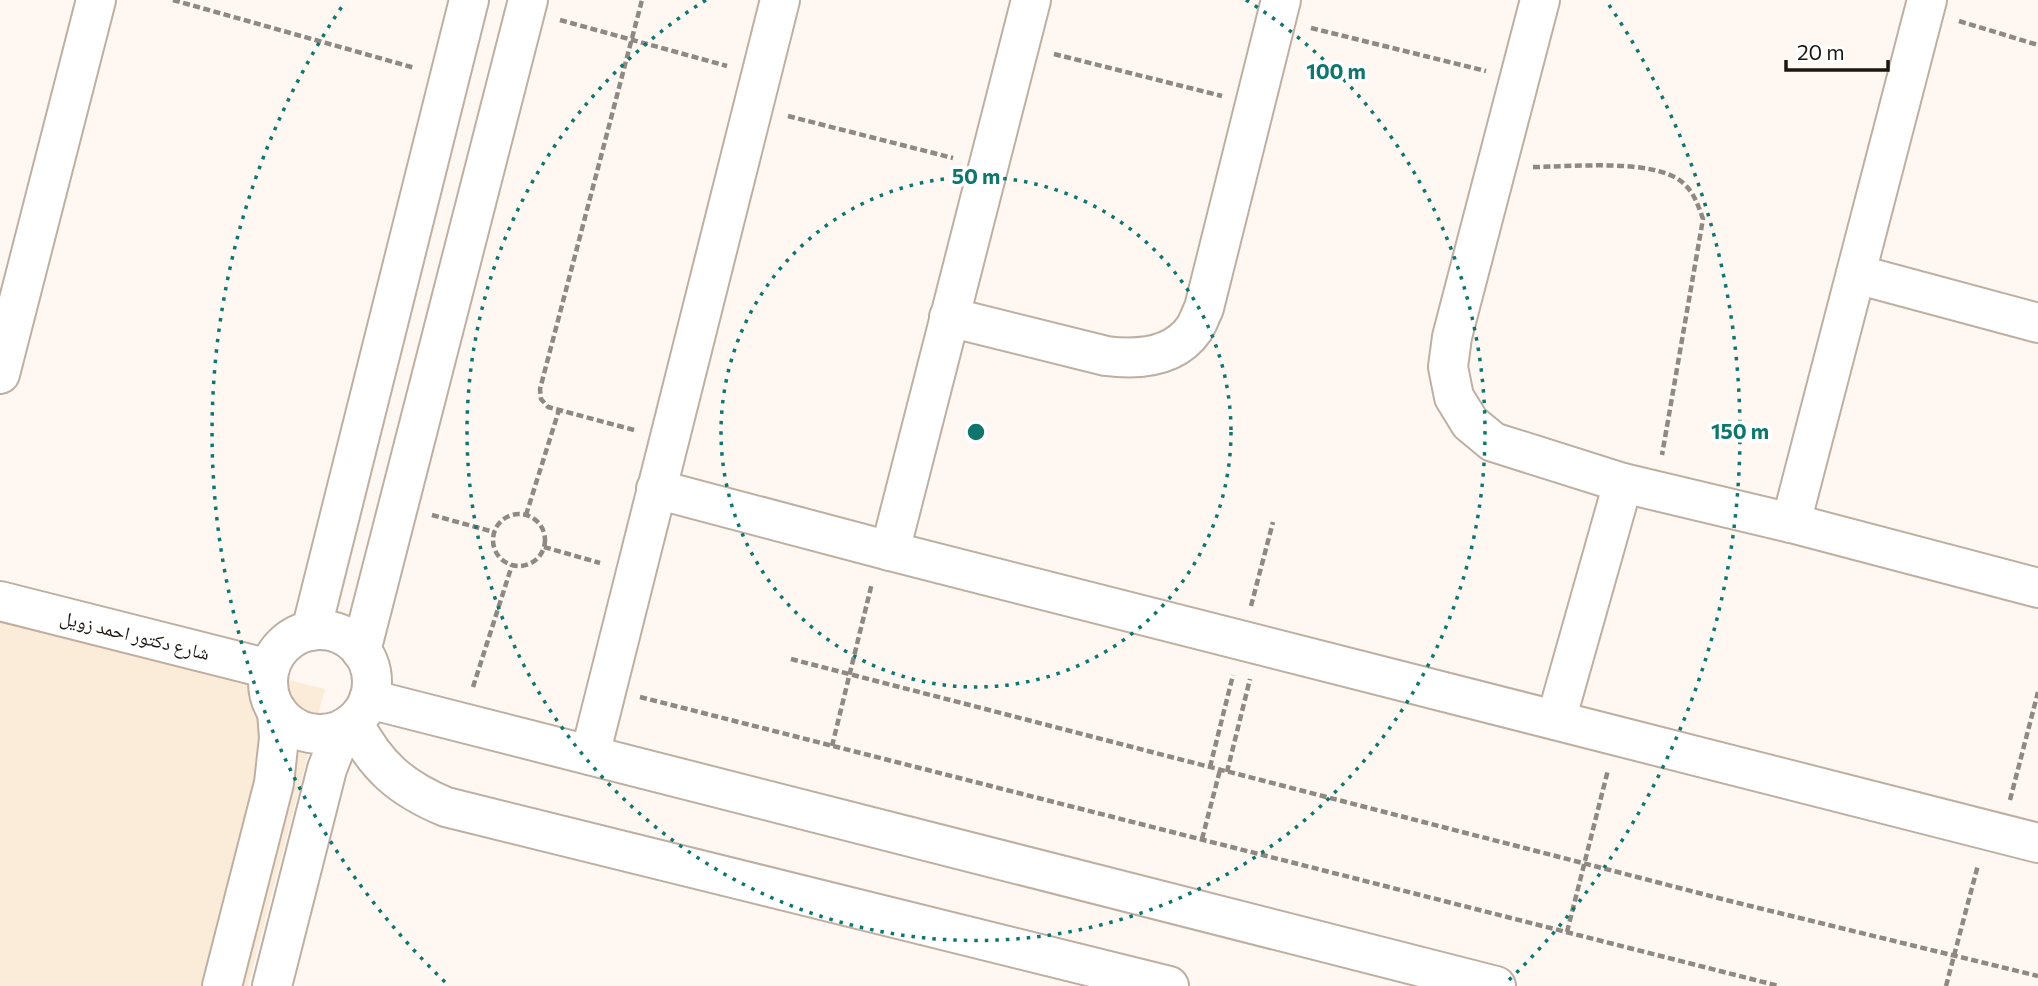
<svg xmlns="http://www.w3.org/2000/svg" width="2038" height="986" font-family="Commissioner,'Noto Naskh Arabic',sans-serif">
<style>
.commercial{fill:#fbecd9}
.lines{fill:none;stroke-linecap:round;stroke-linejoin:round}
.street-casing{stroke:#beafa2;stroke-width:42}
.secondary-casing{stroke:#beafa2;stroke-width:42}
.path{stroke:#8f8984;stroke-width:4.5;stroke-dasharray:7 3.5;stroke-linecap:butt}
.street{stroke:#fff;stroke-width:38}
.secondary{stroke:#fff;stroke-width:38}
.ring{fill:none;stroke:#0f766e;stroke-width:3.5;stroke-dasharray:3.5 7}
.labels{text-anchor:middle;stroke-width:7;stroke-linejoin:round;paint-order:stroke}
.street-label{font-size:19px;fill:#1c1712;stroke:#fff}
.centre{fill:#0f766e;stroke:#fff;stroke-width:3.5}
.ring-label{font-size:21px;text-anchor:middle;font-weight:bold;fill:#0f766e;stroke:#fff;stroke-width:7;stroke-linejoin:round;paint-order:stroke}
</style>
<rect width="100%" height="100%" fill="#fef7f2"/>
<!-- commercial -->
<path class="commercial" d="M 0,609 L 325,689 L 248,986 L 0,986 Z"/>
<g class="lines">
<!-- street casing -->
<g class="street-casing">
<g id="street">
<path d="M 1540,0 L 1452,337 L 1448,367 L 1454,397 L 1470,423 L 1493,442 L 1623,483 L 1791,523 L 2038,588"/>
<path d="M 1856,274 L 2038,323"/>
<path d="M 949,317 L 1106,356 C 1138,360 1174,358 1194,329 C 1198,323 1201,314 1204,308 L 1281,0"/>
<path d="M 0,374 L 96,0"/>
<path d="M 656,489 L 890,551 L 2038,843"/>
<path d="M 1791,523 L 1927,0"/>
<path d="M 890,551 L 1031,0"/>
<path d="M 0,601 L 269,669"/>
<path d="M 1556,720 L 1623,483"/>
<path d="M 353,722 C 376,766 400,788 446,807 L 1169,986"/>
<path d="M 590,755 L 780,0"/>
</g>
</g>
<!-- secondary casing -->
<g class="secondary-casing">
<g id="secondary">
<circle cx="320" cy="682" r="52"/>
<path d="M 311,631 L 469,0"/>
<path d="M 361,651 L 528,0"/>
<path d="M 369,699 L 1496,986"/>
<path d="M 222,986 L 274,783 L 279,738 L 277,711"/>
<path d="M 272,986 L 327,769 L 338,741 L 348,726"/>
</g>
</g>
<!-- path -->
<g class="path">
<path d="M 173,0 L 415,68"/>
<path d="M 560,20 L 727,66"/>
<path d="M 1959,21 L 2038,45"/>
<path d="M 1311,28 L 1486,71"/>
<path d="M 1054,54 L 1222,96"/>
<path d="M 788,116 L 953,158"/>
<path d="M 1533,167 C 1571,167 1653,158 1682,182 C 1694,192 1698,205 1703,219 L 1662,455"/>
<path d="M 634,430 L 548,407 L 541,399 L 540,389 L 642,0"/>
<circle cx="519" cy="540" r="26"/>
<path d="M 432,515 L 494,532"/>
<path d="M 526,515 L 559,410"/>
<path d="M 544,547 L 600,563"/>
<path d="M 1251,606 L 1273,522"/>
<path d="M 791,659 L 1730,901 L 2038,976"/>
<path d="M 473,687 L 512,565"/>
<path d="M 640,697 L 1779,986"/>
<path d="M 832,746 L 872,583"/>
<path d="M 1210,767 L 1233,675"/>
<path d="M 1227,772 L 1250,679"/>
<path d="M 2010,800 L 2038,692"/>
<path d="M 1202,839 L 1220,770"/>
<path d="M 1567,932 L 1608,770"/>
<path d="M 1946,986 L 1978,865"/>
</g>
<!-- street -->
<use href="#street" class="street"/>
<!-- secondary -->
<use href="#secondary" class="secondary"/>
</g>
<!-- distance rings -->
<g class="ring">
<circle cx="976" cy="432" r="255"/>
<path d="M1246 0A509 509 0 1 1 706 0"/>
<path d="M445 982A764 764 0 0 1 343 5M1609 5A764 764 0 0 1 1507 982"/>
</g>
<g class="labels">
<!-- street labels -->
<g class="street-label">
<text transform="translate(135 635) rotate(14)" y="7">شارع دكتور احمد زويل</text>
</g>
</g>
<circle cx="976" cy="432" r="10" class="centre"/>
<g class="ring-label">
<text x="1336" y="79">100 m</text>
<text x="976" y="184">50 m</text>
<text x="1740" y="439">150 m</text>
</g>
<!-- scale -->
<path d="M1786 60v10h102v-10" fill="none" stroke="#1c1712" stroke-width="3.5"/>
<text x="1797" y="60" font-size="21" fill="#1c1712" stroke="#ffffff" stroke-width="5" paint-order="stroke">20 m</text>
</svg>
